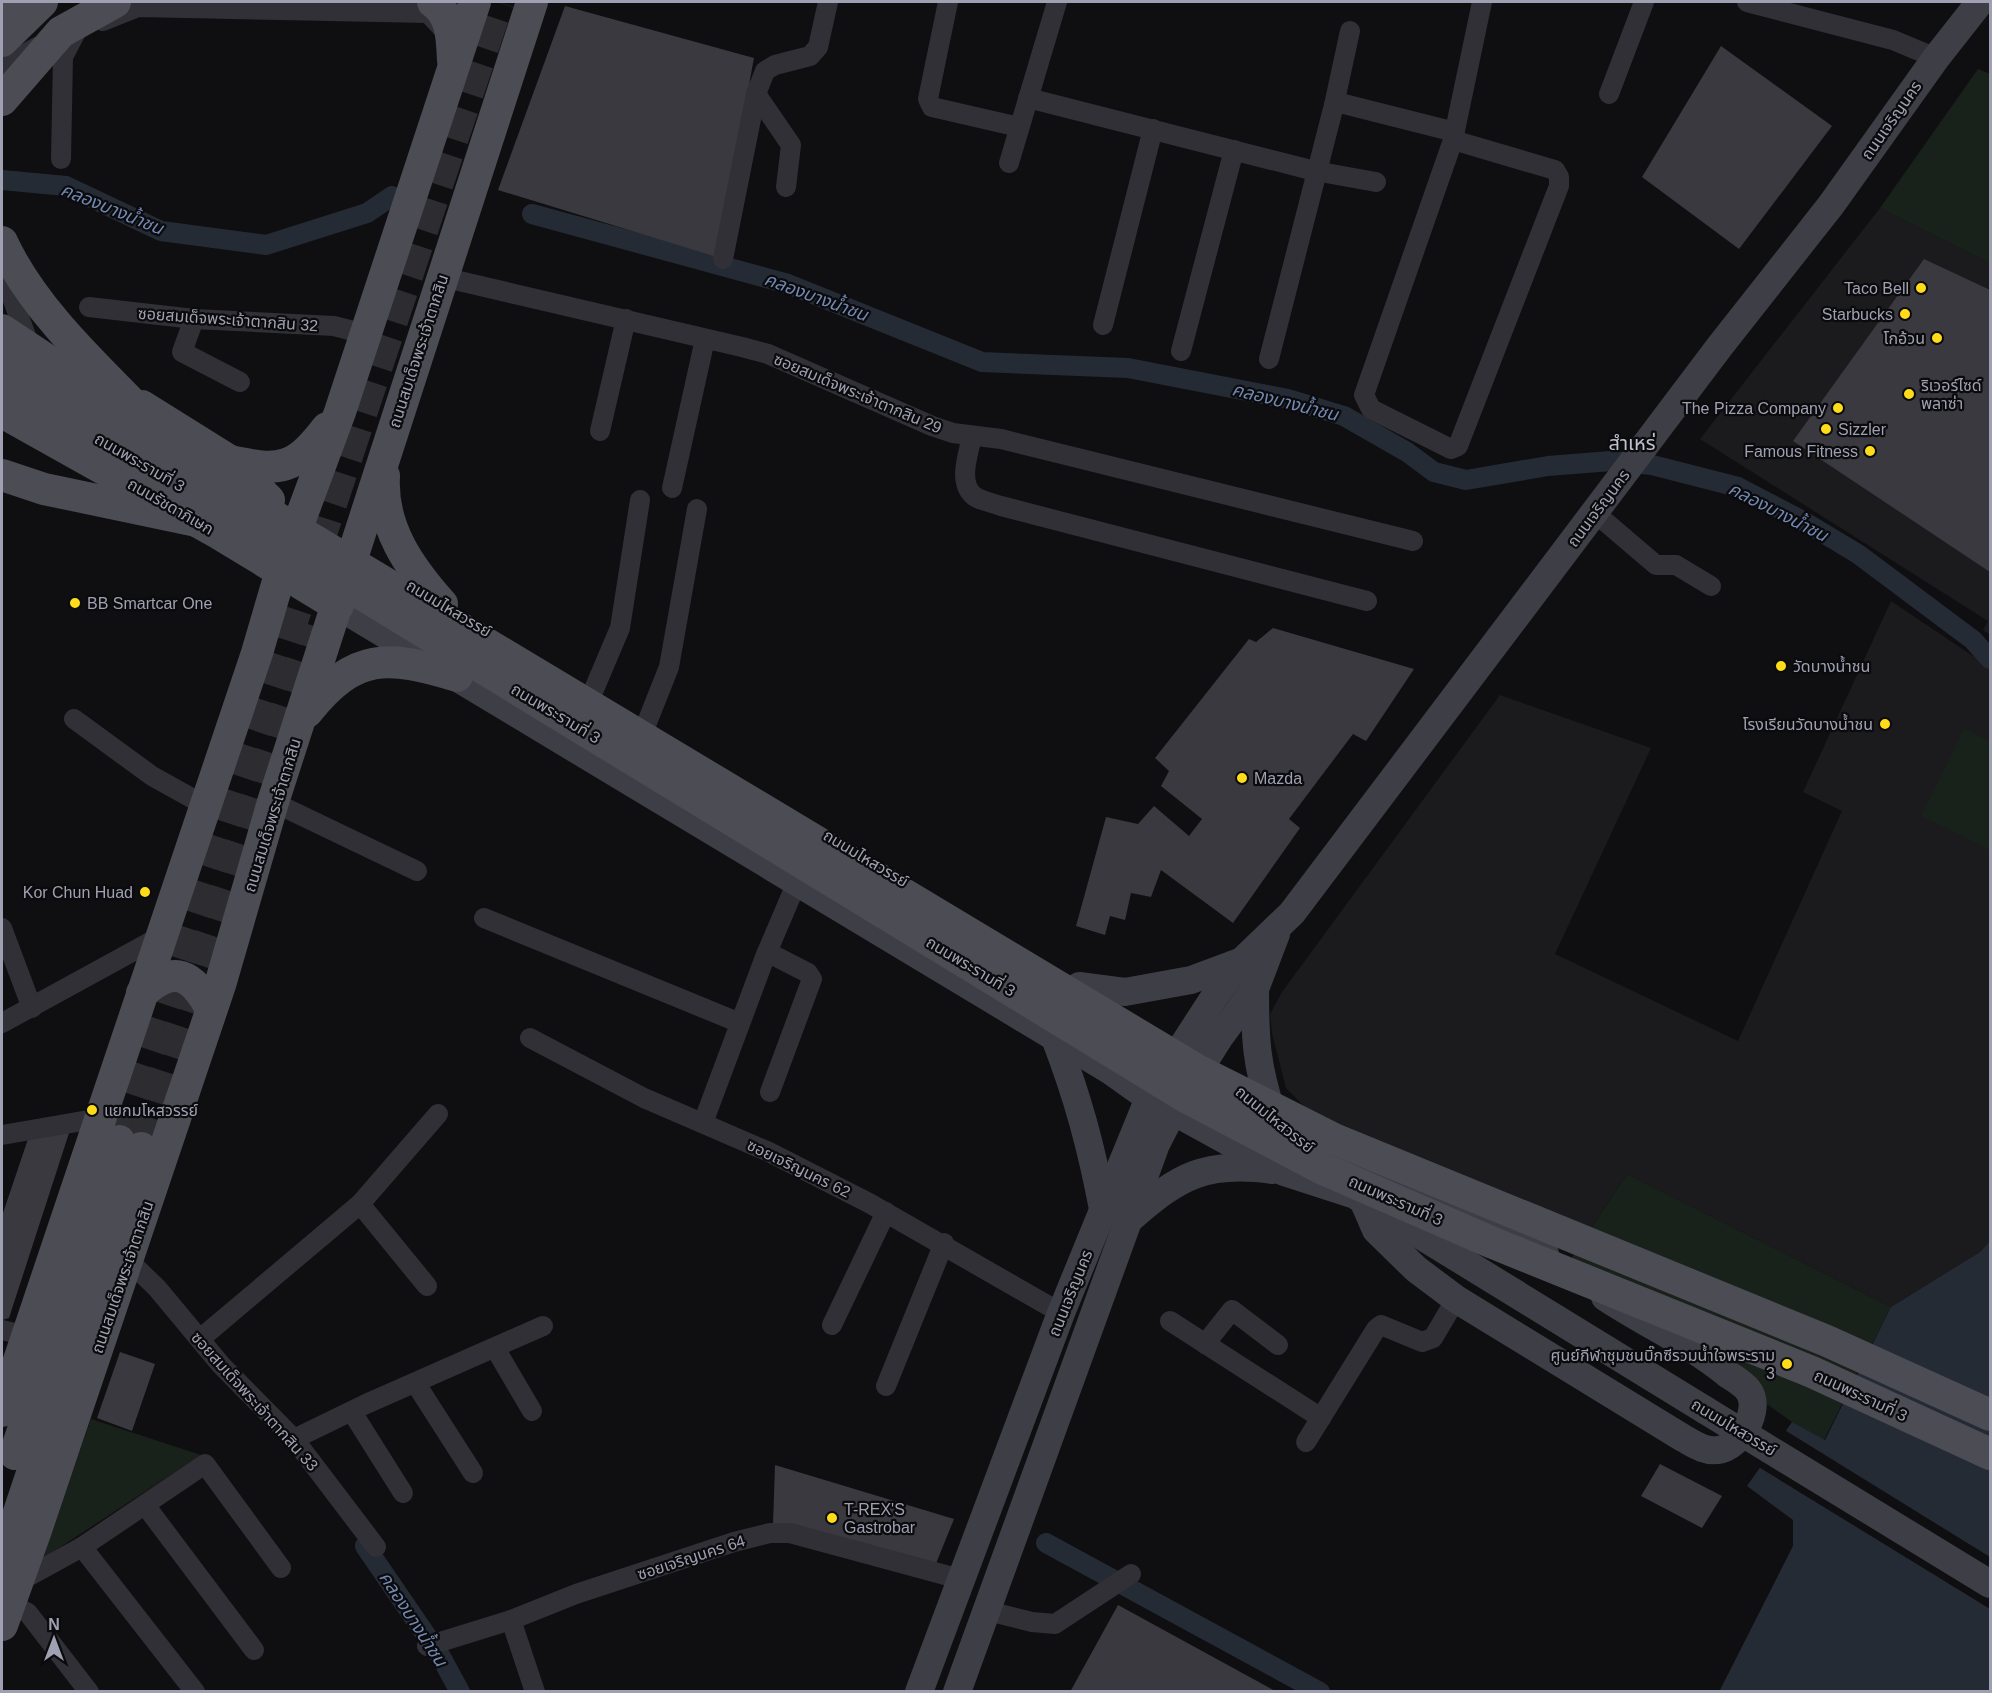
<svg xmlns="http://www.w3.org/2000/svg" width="1992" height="1693" font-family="Arial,'Noto Sans Thai',sans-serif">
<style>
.built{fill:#1b1b1e}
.green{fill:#19211b}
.water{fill:#252b35}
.pier{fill:#0f0f11}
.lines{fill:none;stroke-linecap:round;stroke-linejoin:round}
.canal{stroke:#252b35;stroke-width:20}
.building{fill:#39393f}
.primary-tunnel{stroke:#2c2c31;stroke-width:32;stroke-dasharray:32 16;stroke-linecap:butt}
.street{stroke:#303036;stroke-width:20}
.secondary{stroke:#3e3e46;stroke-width:28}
.primary{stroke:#4c4c55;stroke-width:32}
.secondary-bridge{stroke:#3e3e46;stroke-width:28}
.primary-bridge{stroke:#4c4c55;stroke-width:32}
.poi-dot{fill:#ffdc19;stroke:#0b0a0c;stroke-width:2}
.labels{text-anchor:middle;stroke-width:4.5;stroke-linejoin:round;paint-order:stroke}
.street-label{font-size:16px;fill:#9fa1b3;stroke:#0b0a0c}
.poi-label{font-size:16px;fill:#9fa1b3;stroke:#0b0a0c;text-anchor:end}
.water-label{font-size:18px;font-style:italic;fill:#7288b2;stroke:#0b0a0c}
.quarter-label{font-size:20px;fill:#c0c1cf;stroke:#0b0a0c}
</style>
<rect width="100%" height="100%" fill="#0f0f11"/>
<!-- built -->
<g class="built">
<path d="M 1880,208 L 1990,263 L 1990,635 L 1983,630 L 1988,621 L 1700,439 Z"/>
<path d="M 1891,601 L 1973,656 L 1988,657 L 1990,654 L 1990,1241 L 1980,1252 L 1891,1307 L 1627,1174 L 1584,1239 L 1329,1132 L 1286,1088 L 1272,1034 L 1270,1014 L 1282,992 L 1500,695 L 1651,748 L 1555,954 L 1738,1041 L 1842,811 L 1803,792 Z"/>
</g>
<!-- green -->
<g class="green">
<path d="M 1978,69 L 1990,74 L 1990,263 L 1880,208 Z"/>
<path d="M 1964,729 L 1990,742 L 1990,850 L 1921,816 Z"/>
<path d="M 1627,1174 L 1891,1307 L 1824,1440 L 1792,1422 L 1569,1262 Z"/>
<path d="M 91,1419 L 201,1455 L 42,1559 Z"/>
</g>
<!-- water -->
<path class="water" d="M 1990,1241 L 1990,1691 L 1719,1692 L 1793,1546 L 1793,1520 L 1747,1486 L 1792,1422 L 1825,1440 L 1891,1307 L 1980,1252 Z"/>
<!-- pier -->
<path class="pier" d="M 1783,1429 L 1990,1557 L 1990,1609 L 1757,1466 Z"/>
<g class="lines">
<!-- canal -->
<g class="canal">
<path d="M 2,180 L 66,186 L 161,231 L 266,245 L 367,213 L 392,196"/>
<path d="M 532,214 L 788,284 L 982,362 L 1128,368 L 1288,399 L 1344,416 L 1407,452 L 1434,472 L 1466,480 L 1548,466 L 1611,461 L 1652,465 L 1738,487 L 1803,521 L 1858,554 L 1973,640 L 1990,659"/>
<path d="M 1046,1543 L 1320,1692"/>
<path d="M 365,1546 L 441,1657 L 460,1692"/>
</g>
</g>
<!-- building -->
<g class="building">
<path d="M 565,6 L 754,58 L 717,257 L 498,190 Z"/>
<path d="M 1721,46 L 1832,126 L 1739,249 L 1642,177 Z"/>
<path d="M 1924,259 L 1990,290 L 1990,572 L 1793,441 Z"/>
<path d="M 1273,628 L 1414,669 L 1366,741 L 1353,734 L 1289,819 L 1300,828 L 1233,923 L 1161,870 L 1151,897 L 1131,893 L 1125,920 L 1110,916 L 1105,935 L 1076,926 L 1106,817 L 1138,824 L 1154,806 L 1189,836 L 1202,819 L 1161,786 L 1169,771 L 1155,758 L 1249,639 L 1256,642 Z"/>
<path d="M 70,1130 L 9,1318 L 2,1320 L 2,1216 L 28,1139 Z"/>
<path d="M 120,1352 L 155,1364 L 132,1431 L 97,1418 Z"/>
<path d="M 1660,1464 L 1722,1496 L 1702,1528 L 1641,1496 Z"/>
<path d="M 775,1465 L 954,1519 L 935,1566 L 773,1524 Z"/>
<path d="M 1118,1605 L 1277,1692 L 1070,1692 Z"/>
</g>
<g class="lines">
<!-- primary-tunnel -->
<g class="primary-tunnel">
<path d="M 119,1141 L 498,2"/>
<path d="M 141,1148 L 314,626"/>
</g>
<!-- street -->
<g class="street">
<path d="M 948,2 L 930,89 L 928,99 L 932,107 L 1019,127"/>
<path d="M 1747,2 L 1893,40 L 1936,58"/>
<path d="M 103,21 L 138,7 L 428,13 L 442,28"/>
<path d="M 2,67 L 37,47"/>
<path d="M 756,94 L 791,145 L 786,187"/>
<path d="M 1609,94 L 1644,2"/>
<path d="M 1028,98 L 1315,171 L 1376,182"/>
<path d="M 1334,105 L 1340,103 L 1455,132"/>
<path d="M 1453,140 L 1555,170 L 1559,177 L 1559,186 L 1458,446 L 1451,449 L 1371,409 L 1364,395 L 1453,140 L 1482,2"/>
<path d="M 61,159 L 63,57 L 77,30"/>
<path d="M 1009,163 L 1057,2"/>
<path d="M 723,259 L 756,94 L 765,71 L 775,65 L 810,56 L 818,47 L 828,2"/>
<path d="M 2,270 L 30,347"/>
<path d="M 442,277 L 742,347 L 768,354 L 932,426 L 953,433 L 1001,439 L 1413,541"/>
<path d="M 89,307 L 194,319 L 334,326 L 365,334"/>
<path d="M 194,319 L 182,352 L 240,382"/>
<path d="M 1103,325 L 1153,129"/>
<path d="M 1181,351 L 1234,150"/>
<path d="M 1269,359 L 1334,105 L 1350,31"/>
<path d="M 600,431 L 626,319"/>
<path d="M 972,436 C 969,453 957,482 974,496 C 981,501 993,503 1001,506 L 1367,601"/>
<path d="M 672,488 L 705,339"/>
<path d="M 1595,513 L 1656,565 L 1676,565 L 1711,586"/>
<path d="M 592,694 L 620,628 L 640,500"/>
<path d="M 74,719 L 152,776 L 206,806"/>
<path d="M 646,725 L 669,667 L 697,509"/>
<path d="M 273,802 L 417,871"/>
<path d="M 484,918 L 740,1023"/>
<path d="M 2,928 L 32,1008"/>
<path d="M 767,952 L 808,973 L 812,979 L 770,1092"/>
<path d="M 2,1023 L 161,936"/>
<path d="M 530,1038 L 644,1098 L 769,1152 L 869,1203 L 1061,1313"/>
<path d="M 703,1123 L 765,957 L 797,882"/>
<path d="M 2,1135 L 100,1118"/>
<path d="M 360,1204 L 427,1286"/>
<path d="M 128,1260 L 157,1288 L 221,1365 L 294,1439 L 376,1547"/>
<path d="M 1170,1321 L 1321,1418"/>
<path d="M 832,1325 L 886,1212"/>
<path d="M 2,1330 L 27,1336"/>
<path d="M 200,1339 L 360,1204 L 438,1114"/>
<path d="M 1205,1344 L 1232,1310 L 1278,1345"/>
<path d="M 495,1348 L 532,1411"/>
<path d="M 416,1384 L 473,1473"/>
<path d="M 886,1386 L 944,1243"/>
<path d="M 352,1412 L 403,1493"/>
<path d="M 294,1439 L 366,1404 L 543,1326"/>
<path d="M 1306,1442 L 1376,1329 L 1381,1325 L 1422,1342 L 1433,1338 L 1456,1299"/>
<path d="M 145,1505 L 254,1650"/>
<path d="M 82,1547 L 195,1692"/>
<path d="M 20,1576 L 31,1575 L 82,1547 L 205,1464 L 281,1568"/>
<path d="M 10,1604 L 28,1613 L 89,1692"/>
<path d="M 988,1611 L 1032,1622 L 1055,1624 L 1131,1574"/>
<path d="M 511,1620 L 535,1692"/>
<path d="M 427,1646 L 511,1620 L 576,1594 L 734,1542 L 770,1533 L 790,1533 L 960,1579"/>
</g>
<!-- secondary -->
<g class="secondary">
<path d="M 338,606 L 1111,1071 L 1149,1098 L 1284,1172 L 1355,1195 L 1705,1410"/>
<path d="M 1079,986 L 1125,992 L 1191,980 L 1242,961"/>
<path d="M 1255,989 C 1255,1039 1256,1064 1272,1113"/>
<path d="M 1055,1038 C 1078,1098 1091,1146 1103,1209"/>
<path d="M 1331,1156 L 1480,1216 L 1545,1254"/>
<path d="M 1363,1200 L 1376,1230 L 1416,1269 L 1456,1299 L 1683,1438 C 1694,1444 1705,1452 1718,1450 C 1739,1448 1763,1409 1748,1390 C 1743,1383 1733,1378 1726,1373 C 1689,1343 1644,1323 1605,1297"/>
<path d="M 1131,1218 C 1180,1175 1206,1161 1273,1170"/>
<path d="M 919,1692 L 1061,1313 L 1149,1098 L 1215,996 L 1242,961 L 1292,913 L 1720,346 L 1831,205 L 1936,58 L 1980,2"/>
<path d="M 957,1692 L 1156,1144 L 1173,1111 L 1219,1038 L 1255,989 L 1276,934"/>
</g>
<!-- primary -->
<g class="primary">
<path d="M 433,2 C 452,15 452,39 453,60"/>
<path d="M 2,18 L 17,2"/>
<path d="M 2,330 L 121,409"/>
<path d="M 142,406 L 230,461 L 269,500"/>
<path d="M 2,412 L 218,533 L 338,606"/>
<path d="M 230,461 C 280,472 295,470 327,428"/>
<path d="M 384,476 C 381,527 409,567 442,604"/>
<path d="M 307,712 C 355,652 387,655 457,676"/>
<path d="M 142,993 C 175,964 192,974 211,1009"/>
<path d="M 2,1411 L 257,653 L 281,571 L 340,412 L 475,2"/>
<path d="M 15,1454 L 119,1141"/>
<path d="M 2,1563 L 141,1148"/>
<path d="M 2,1625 L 36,1530 L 220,985 L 273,802 L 532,2"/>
</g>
<!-- secondary-bridge -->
<path class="secondary-bridge" d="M 1705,1410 L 1990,1584"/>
<!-- primary-bridge -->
<g class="primary-bridge">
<path d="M 2,41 L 42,2"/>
<path d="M 2,100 L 61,32 L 115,2"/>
<path d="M 2,242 C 36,316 110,379 166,438"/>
<path d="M 2,353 L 1197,1070 L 1334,1139 L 1827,1341 L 1990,1415"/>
<path d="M 2,381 L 268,537 L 1186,1097 L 1321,1168 L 1493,1243 L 1812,1372 L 1990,1454"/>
<path d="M 2,475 L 44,489 L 235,529"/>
</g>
</g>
<!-- markers -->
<g class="poi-dot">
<circle cx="1921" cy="288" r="6"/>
<circle cx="1905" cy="314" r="6"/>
<circle cx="1937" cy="338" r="6"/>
<circle cx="1909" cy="394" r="6"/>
<circle cx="1838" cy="408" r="6"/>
<circle cx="1826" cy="429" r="6"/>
<circle cx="1870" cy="451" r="6"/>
<circle cx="75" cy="603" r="6"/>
<circle cx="1781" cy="666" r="6"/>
<circle cx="1885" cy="724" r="6"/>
<circle cx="1242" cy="778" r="6"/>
<circle cx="145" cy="892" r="6"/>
<circle cx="92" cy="1110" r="6"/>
<circle cx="1787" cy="1364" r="6"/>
<circle cx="832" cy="1518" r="6"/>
</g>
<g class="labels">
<!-- street labels -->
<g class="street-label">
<text transform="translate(1891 120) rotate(-55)" y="6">ถนนเจริญนคร</text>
<text transform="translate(228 319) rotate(4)" y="6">ซอยสมเด็จพระเจ้าตากสิน 32</text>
<text transform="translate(418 351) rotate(-72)" y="6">ถนนสมเด็จพระเจ้าตากสิน</text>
<text transform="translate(858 393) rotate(23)" y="6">ซอยสมเด็จพระเจ้าตากสิน 29</text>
<text transform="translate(140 462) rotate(30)" y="6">ถนนพระรามที่ 3</text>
<text transform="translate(171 506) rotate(30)" y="6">ถนนรัชดาภิเษก</text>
<text transform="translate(1598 508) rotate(-53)" y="6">ถนนเจริญนคร</text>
<text transform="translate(449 608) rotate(31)" y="6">ถนนมไหสวรรย์</text>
<text transform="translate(556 713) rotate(31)" y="6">ถนนพระรามที่ 3</text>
<text transform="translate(272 815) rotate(-73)" y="6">ถนนสมเด็จพระเจ้าตากสิน</text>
<text transform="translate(866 858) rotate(31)" y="6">ถนนมไหสวรรย์</text>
<text transform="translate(971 966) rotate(31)" y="6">ถนนพระรามที่ 3</text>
<text transform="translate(1275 1119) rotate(39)" y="6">ถนนมไหสวรรย์</text>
<text transform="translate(799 1168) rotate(26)" y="6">ซอยเจริญนคร 62</text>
<text transform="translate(1396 1200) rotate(24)" y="6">ถนนพระรามที่ 3</text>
<text transform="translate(122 1277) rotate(-71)" y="6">ถนนสมเด็จพระเจ้าตากสิน</text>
<text transform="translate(1070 1293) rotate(-68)" y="6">ถนนเจริญนคร</text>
<text transform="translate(1861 1395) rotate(25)" y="6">ถนนพระรามที่ 3</text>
<text transform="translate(255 1401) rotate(48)" y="6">ซอยสมเด็จพระเจ้าตากสิน 33</text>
<text transform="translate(1734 1427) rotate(31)" y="6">ถนนมไหสวรรย์</text>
<text transform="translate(691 1557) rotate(-18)" y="6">ซอยเจริญนคร 64</text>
</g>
<!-- poi labels -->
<g class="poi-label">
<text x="1909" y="294">Taco Bell</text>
<text x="1893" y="320">Starbucks</text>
<text x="1925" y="344">โกอ้วน</text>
<text x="1921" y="391" text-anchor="start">ริเวอร์ไซด์<tspan x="1921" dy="18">พลาซ่า</tspan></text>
<text x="1826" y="414">The Pizza Company</text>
<text x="1838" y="435" text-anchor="start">Sizzler</text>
<text x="1858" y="457">Famous Fitness</text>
<text x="87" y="609" text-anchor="start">BB Smartcar One</text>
<text x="1793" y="672" text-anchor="start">วัดบางน้ำชน</text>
<text x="1873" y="730">โรงเรียนวัดบางน้ำชน</text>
<text x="1254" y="784" text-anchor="start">Mazda</text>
<text x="133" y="898">Kor Chun Huad</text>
<text x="104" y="1116" text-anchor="start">แยกมโหสวรรย์</text>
<text x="1775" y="1361">ศูนย์กีฬาชุมชนบิ๊กซีรวมน้ำใจพระราม<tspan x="1775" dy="18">3</tspan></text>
<text x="844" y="1515" text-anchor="start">T-REX'S<tspan x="844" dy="18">Gastrobar</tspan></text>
</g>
<!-- water labels -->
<g class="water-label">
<text transform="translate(112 209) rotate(22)" y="6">คลองบางน้ำชน</text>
<text transform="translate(816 297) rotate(20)" y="6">คลองบางน้ำชน</text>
<text transform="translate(1285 402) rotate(14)" y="6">คลองบางน้ำชน</text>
<text transform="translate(1778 512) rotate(27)" y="6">คลองบางน้ำชน</text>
<text transform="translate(413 1619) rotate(57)" y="6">คลองบางน้ำชน</text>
</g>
<!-- quarter labels -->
<g class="quarter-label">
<text x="1632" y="450">สำเหร่</text>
</g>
</g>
<!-- border -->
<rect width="1992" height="1693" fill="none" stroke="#9fa1b3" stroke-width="6"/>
<!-- north arrow -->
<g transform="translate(54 1639)" stroke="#0b0a0c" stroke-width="4.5" paint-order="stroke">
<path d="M0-4.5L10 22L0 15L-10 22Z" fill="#9fa1b3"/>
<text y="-9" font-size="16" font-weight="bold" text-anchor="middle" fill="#9fa1b3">N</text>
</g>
</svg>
